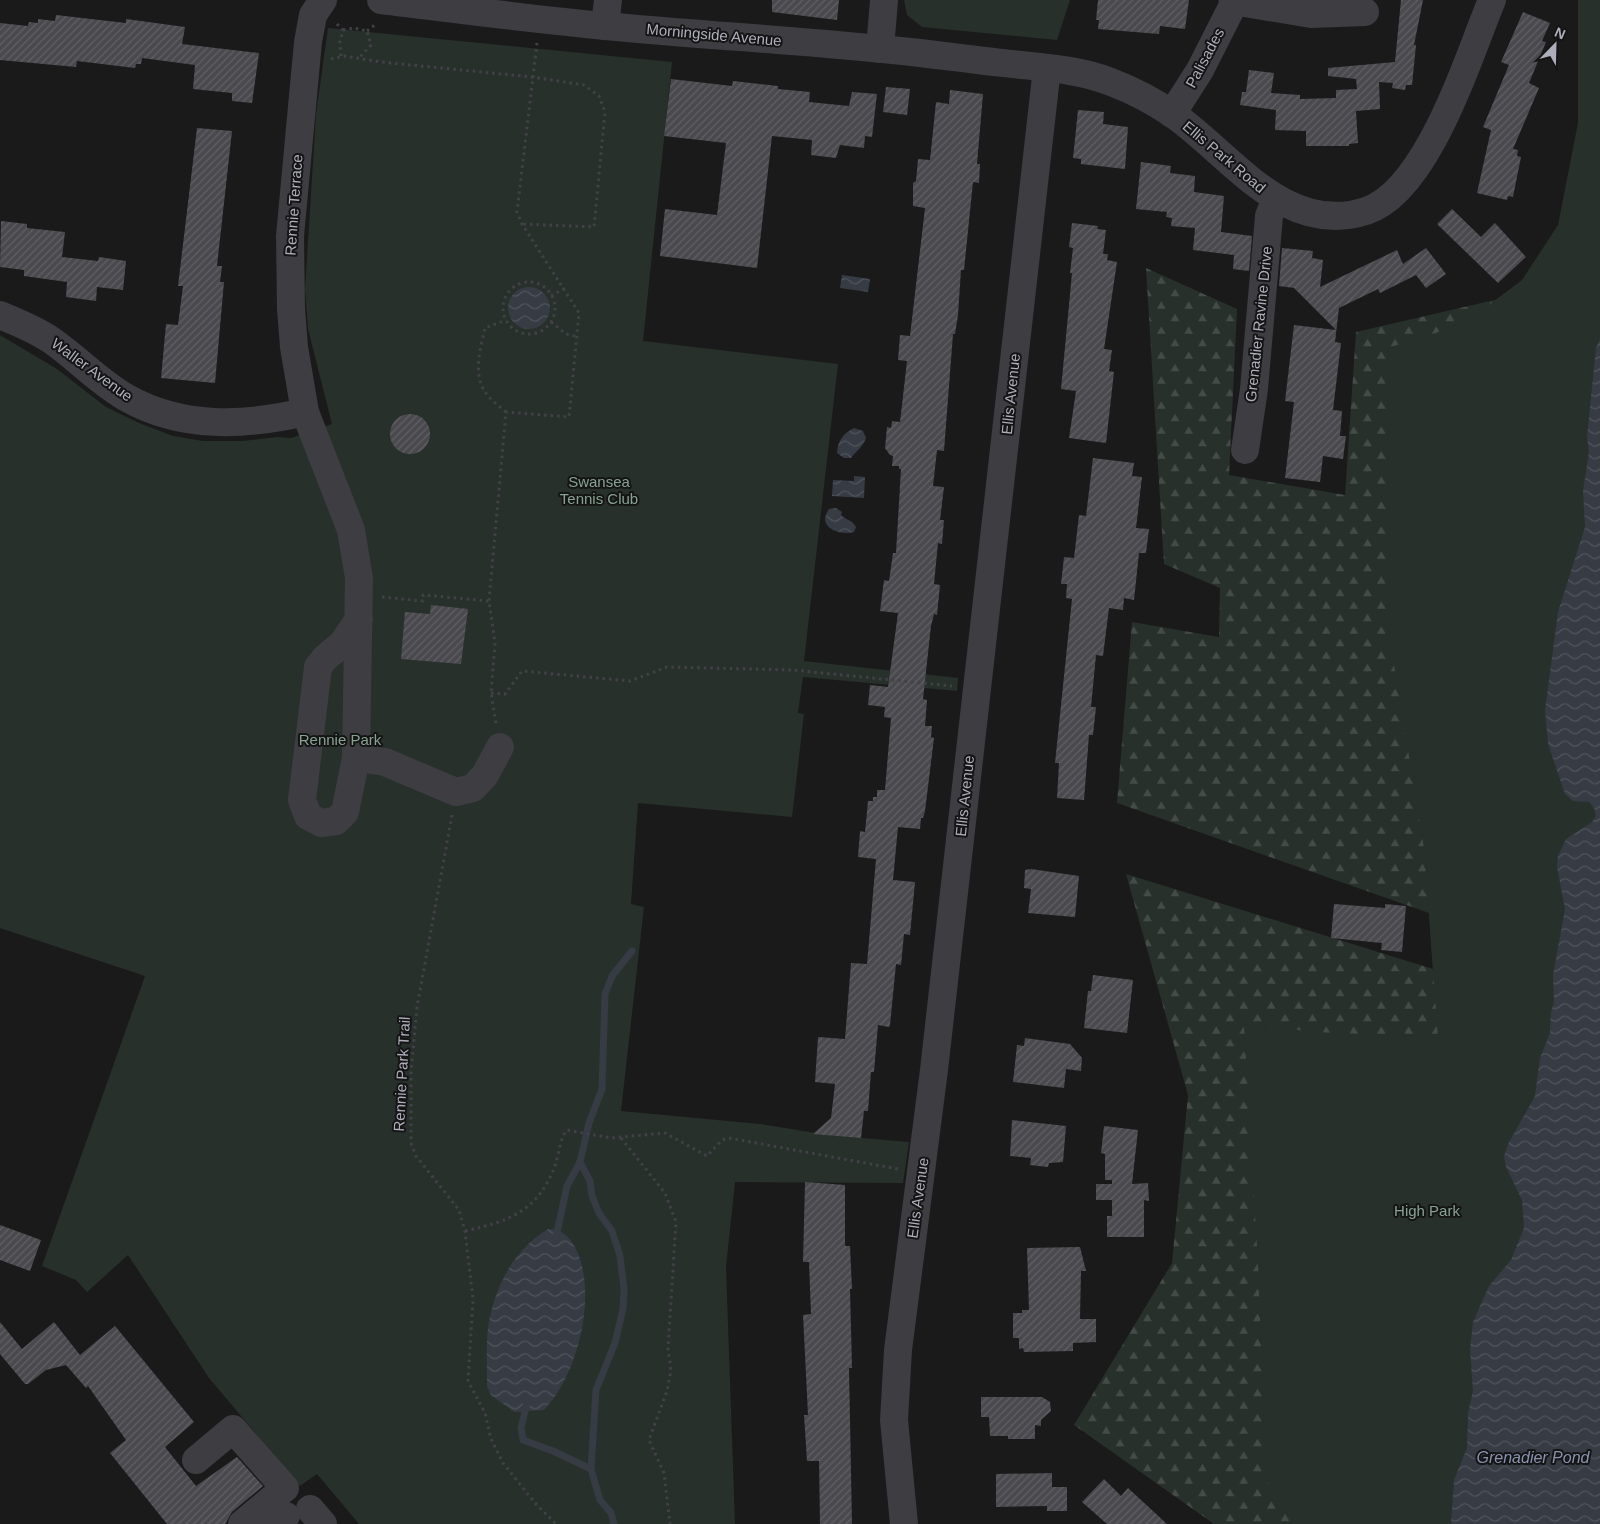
<svg xmlns="http://www.w3.org/2000/svg" width="1600" height="1524" font-family="Helvetica,sans-serif">
<style>
.forest{fill:url(#forest-firs)}
.green{fill:#28302b}
.water{fill:url(#water-waves)}
.lines{fill:none;stroke-linecap:round;stroke-linejoin:round}
.stream{stroke:#363b44;stroke-width:7}
.building{fill:url(#building-hatch)}
.path{stroke:#414147;stroke-width:3;stroke-dasharray:2.5 4;stroke-linecap:butt}
.minor{stroke:#3d3d42;stroke-width:28}
.labels{text-anchor:middle;stroke-width:4;stroke-linejoin:round;paint-order:stroke}
.street-label{font-size:15px;fill:#adaeba;stroke:#151516}
.park-label{font-size:15px;fill:#87a290;stroke:#151516}
.water-label{font-size:16px;font-style:italic;fill:#8993b0;stroke:#151516}
</style>
<defs>
<pattern id="forest-firs" width="22" height="20" patternUnits="userSpaceOnUse" patternTransform="scale(1.25)"><rect width="22" height="20" fill="#28302b"/><path d="M5 1l3.5 6h-7zM16 11l3.5 6h-7z" fill="#444b48"/></pattern>
<pattern id="water-waves" width="16" height="10" patternUnits="userSpaceOnUse" patternTransform="scale(1.25)"><rect width="16" height="10" fill="#363b44"/><path d="M0 5q4-4 8 0t8 0" fill="none" stroke="#50555d"/></pattern>
<pattern id="building-hatch" width="6" height="6" patternUnits="userSpaceOnUse" patternTransform="scale(1.25)"><rect width="6" height="6" fill="#49494e"/><path d="M-1 1l2-2M0 6l6-6M5 7l2-2" fill="none" stroke="#616165"/></pattern>
</defs>
<rect width="100%" height="100%" fill="#1a1a1b"/>
<!-- forest -->
<path class="forest" d="M 1146,268 L 1237,309 L 1229,475 L 1345,495 L 1356,332 L 1529,292 L 1451,1524 L 1214,1524 L 1074,1425 L 1172,1263 L 1188,1095 L 1126,874 L 1433,969 L 1429,913 L 1117,803 L 1132,622 L 1219,637 L 1220,588 L 1164,564 Z"/>
<!-- green -->
<g class="green">
<path d="M 904,0 L 1070,0 L 1057,40 L 922,27 L 907,15 Z"/>
<path d="M 1578,0 L 1600,0 L 1600,1524 L 1293,1524 L 1266,1480 L 1258,1264 L 1244,1024 L 1316,1032 L 1438,1038 L 1424,848 L 1390,640 L 1388,348 L 1436,333 L 1481,311 L 1522,280 L 1558,225 L 1578,123 Z"/>
<path d="M 328,28 L 672,62 L 643,341 L 838,364 L 804,661 L 958,678 L 957,691 L 803,677 L 798,713 L 804,714 L 792,817 L 638,803 L 631,904 L 644,907 L 621,1111 L 760,1124 L 828,1135 L 909,1142 L 903,1183 L 735,1182 L 726,1267 L 735,1524 L 359,1524 L 317,1474 L 300,1486 L 209,1378 L 128,1255 L 87,1292 L 76,1280 L 42,1266 L 145,976 L 0,928 L 0,335 L 57,369 L 106,407 L 139,423 L 173,436 L 203,441 L 242,441 L 277,437 L 291,438 L 332,424 L 308,329 L 305,289 L 316,114 Z"/>
</g>
<!-- water -->
<g class="water">
<path d="M 842,275 L 870,279 L 868,292 L 840,288 Z"/>
<circle cx="529" cy="308" r="21"/>
<path d="M 1600,339 L 1600,1524 L 1451,1524 L 1454,1480 L 1467,1448 L 1468,1413 L 1473,1391 L 1470,1349 L 1473,1322 L 1489,1286 L 1511,1260 L 1524,1228 L 1522,1200 L 1506,1167 L 1504,1156 L 1509,1142 L 1535,1096 L 1540,1058 L 1550,1033 L 1551,1012 L 1554,1002 L 1553,975 L 1565,909 L 1557,867 L 1558,856 L 1566,839 L 1592,822 L 1596,816 L 1594,808 L 1589,802 L 1573,801 L 1565,794 L 1548,744 L 1545,710 L 1558,612 L 1585,527 L 1583,491 L 1589,452 L 1587,437 L 1596,348 Z"/>
<path d="M 854,428 L 863,431 L 866,438 C 863,447 857,450 851,458 L 844,458 L 837,453 C 838,440 843,434 854,428 Z"/>
<path d="M 854,476 L 865,477 L 864,498 L 832,496 L 833,480 L 854,481 Z"/>
<path d="M 836,508 L 842,512 L 841,515 C 845,520 852,519 856,527 L 854,532 C 839,536 816,527 829,509 Z"/>
<path d="M 548,1229 C 562,1229 570,1237 576,1249 C 598,1294 578,1375 544,1410 L 514,1412 L 491,1395 L 487,1386 C 487,1367 486,1347 488,1328 C 494,1288 513,1250 548,1229 Z"/>
</g>
<g class="lines">
<!-- stream -->
<g class="stream">
<path d="M 580,1162 L 590,1181 L 592,1196 L 599,1213 L 612,1231 L 620,1256 L 624,1289 L 623,1309 L 615,1343 L 596,1390 L 591,1469 L 600,1500 L 611,1513 L 614,1524"/>
<path d="M 556,1237 L 567,1186 L 580,1162 L 589,1123 L 602,1089 L 605,994 L 612,976 L 632,951"/>
<path d="M 527,1403 L 521,1428 L 523,1440 L 553,1451 L 591,1469"/>
</g>
</g>
<!-- building -->
<g class="building">
<path d="M 772,0 L 839,0 L 837,20 L 772,12 Z"/>
<path d="M 1098,0 L 1189,0 L 1185,29 L 1160,26 L 1159,34 L 1098,29 L 1099,20 L 1096,20 Z"/>
<path d="M 1401,0 L 1423,0 L 1414,45 L 1416,45 L 1412,85 L 1406,85 L 1405,90 L 1392,88 L 1393,83 L 1379,82 L 1380,109 L 1356,111 L 1358,143 L 1349,144 L 1349,146 L 1306,146 L 1306,131 L 1275,130 L 1276,110 L 1240,105 L 1242,92 L 1246,92 L 1249,70 L 1274,73 L 1271,93 L 1300,95 L 1300,99 L 1336,98 L 1336,90 L 1357,89 L 1356,79 L 1328,76 L 1328,68 L 1395,62 Z"/>
<path d="M 1523,12 L 1550,23 L 1542,41 L 1546,42 L 1529,83 L 1539,88 L 1513,149 L 1518,150 L 1517,156 L 1521,157 L 1513,197 L 1508,196 L 1507,200 L 1477,193 L 1491,130 L 1483,127 L 1509,65 L 1501,62 Z"/>
<path d="M 56,15 L 126,23 L 126,19 L 185,27 L 182,44 L 259,53 L 252,103 L 232,101 L 232,93 L 193,89 L 195,65 L 142,58 L 141,64 L 136,64 L 135,68 L 77,61 L 76,67 L 0,60 L 0,23 L 28,26 L 29,22 L 38,23 L 38,19 L 55,21 Z"/>
<path d="M 671,79 L 732,86 L 733,81 L 778,86 L 778,89 L 810,92 L 809,102 L 849,106 L 852,92 L 877,94 L 872,137 L 865,136 L 864,148 L 840,145 L 836,158 L 811,155 L 812,140 L 772,136 L 757,268 L 660,256 L 665,209 L 717,215 L 726,143 L 664,136 Z"/>
<path d="M 886,87 L 910,89 L 907,115 L 883,112 Z"/>
<path d="M 950,90 L 983,94 L 977,164 L 980,164 L 979,183 L 973,182 L 964,270 L 961,270 L 958,315 L 955,334 L 953,334 L 944,451 L 937,450 L 933,486 L 944,487 L 940,520 L 944,520 L 942,544 L 938,543 L 934,584 L 940,585 L 937,615 L 934,614 L 931,626 L 923,699 L 927,700 L 925,726 L 932,726 L 931,737 L 934,738 L 925,811 L 923,818 L 921,818 L 920,829 L 898,827 L 893,880 L 915,882 L 910,935 L 904,934 L 901,965 L 896,964 L 890,1025 L 889,1027 L 878,1025 L 874,1072 L 871,1072 L 868,1111 L 864,1111 L 861,1138 L 813,1134 L 831,1118 L 835,1084 L 815,1082 L 818,1037 L 845,1039 L 851,963 L 867,964 L 876,859 L 858,857 L 860,831 L 865,832 L 868,801 L 873,801 L 873,797 L 877,797 L 877,790 L 885,790 L 891,718 L 884,717 L 885,707 L 868,705 L 870,685 L 888,687 L 898,613 L 880,611 L 884,580 L 889,581 L 893,553 L 896,553 L 901,469 L 899,469 L 899,466 L 892,466 L 893,456 L 890,455 L 885,448 L 887,427 L 891,428 L 892,421 L 900,422 L 907,361 L 898,360 L 900,335 L 910,336 L 925,208 L 913,206 L 913,183 L 916,181 L 918,159 L 930,160 L 936,102 L 949,104 Z"/>
<path d="M 1078,110 L 1104,112 L 1103,124 L 1128,127 L 1125,169 L 1081,164 L 1081,159 L 1073,158 Z"/>
<path d="M 197,128 L 232,131 L 217,266 L 222,266 L 220,282 L 224,282 L 215,383 L 161,378 L 166,324 L 178,325 L 183,286 L 178,286 Z"/>
<path d="M 1141,162 L 1171,166 L 1170,173 L 1195,176 L 1194,192 L 1224,196 L 1221,232 L 1252,236 L 1249,271 L 1233,269 L 1234,255 L 1193,250 L 1195,228 L 1171,226 L 1172,218 L 1166,217 L 1167,212 L 1136,209 Z"/>
<path d="M 1452,209 L 1481,237 L 1495,223 L 1526,257 L 1498,283 L 1437,224 Z"/>
<path d="M 1,221 L 27,224 L 27,228 L 65,232 L 62,257 L 98,261 L 99,257 L 126,261 L 123,290 L 97,287 L 96,301 L 66,297 L 67,282 L 24,276 L 24,270 L 0,267 Z"/>
<path d="M 1072,223 L 1098,226 L 1097,229 L 1106,230 L 1103,254 L 1108,254 L 1107,260 L 1117,262 L 1104,349 L 1112,350 L 1109,371 L 1114,372 L 1106,443 L 1069,438 L 1076,391 L 1061,389 L 1072,273 L 1070,273 L 1073,248 L 1069,247 Z"/>
<path d="M 1282,248 L 1313,251 L 1312,258 L 1323,260 L 1320,287 L 1397,250 L 1403,264 L 1426,248 L 1446,274 L 1426,288 L 1416,275 L 1380,293 L 1378,289 L 1339,308 L 1335,342 L 1341,343 L 1333,410 L 1342,411 L 1340,436 L 1346,436 L 1343,459 L 1323,456 L 1320,482 L 1285,478 L 1294,402 L 1285,401 L 1294,325 L 1336,330 L 1294,288 L 1279,286 Z"/>
<circle cx="410" cy="434" r="20"/>
<path d="M 1093,458 L 1134,463 L 1132,476 L 1142,477 L 1136,528 L 1149,529 L 1146,553 L 1139,553 L 1134,600 L 1124,598 L 1123,610 L 1109,608 L 1103,656 L 1096,655 L 1091,707 L 1096,707 L 1093,735 L 1089,735 L 1084,800 L 1057,798 L 1059,763 L 1055,763 L 1072,599 L 1066,598 L 1067,584 L 1061,584 L 1064,557 L 1074,558 L 1079,515 L 1086,516 Z"/>
<path d="M 431,605 L 468,609 L 461,664 L 401,659 L 405,612 L 430,614 Z"/>
<path d="M 1031,869 L 1079,876 L 1075,917 L 1028,913 L 1031,889 L 1024,888 L 1025,870 Z"/>
<path d="M 1334,904 L 1385,908 L 1385,904 L 1406,906 L 1402,952 L 1381,950 L 1382,943 L 1331,938 Z"/>
<path d="M 1093,975 L 1133,980 L 1127,1033 L 1084,1028 L 1088,991 L 1091,991 Z"/>
<path d="M 1025,1038 L 1070,1044 L 1082,1058 L 1081,1071 L 1066,1069 L 1064,1088 L 1013,1082 L 1017,1045 L 1024,1046 Z"/>
<path d="M 1012,1120 L 1066,1126 L 1063,1162 L 1049,1163 L 1048,1167 L 1030,1165 L 1031,1158 L 1010,1156 Z"/>
<path d="M 1104,1126 L 1138,1130 L 1132,1184 L 1148,1183 L 1149,1201 L 1144,1200 L 1144,1237 L 1107,1237 L 1107,1216 L 1112,1216 L 1112,1200 L 1096,1200 L 1096,1184 L 1112,1184 L 1112,1180 L 1105,1180 L 1105,1154 L 1101,1153 Z"/>
<path d="M 805,1182 L 845,1185 L 845,1246 L 850,1246 L 852,1289 L 850,1289 L 852,1368 L 849,1368 L 852,1524 L 820,1524 L 819,1461 L 807,1461 L 804,1415 L 808,1415 L 803,1315 L 811,1314 L 809,1262 L 803,1262 Z"/>
<path d="M 0,1225 L 41,1240 L 30,1271 L 0,1260 Z"/>
<path d="M 1080,1247 L 1086,1271 L 1081,1271 L 1080,1319 L 1096,1319 L 1096,1342 L 1073,1343 L 1073,1351 L 1024,1352 L 1023,1348 L 1019,1349 L 1019,1338 L 1013,1338 L 1013,1313 L 1022,1313 L 1022,1310 L 1029,1310 L 1027,1248 Z"/>
<path d="M 0,1322 L 22,1349 L 54,1322 L 80,1355 L 115,1326 L 194,1422 L 165,1447 L 196,1486 L 237,1457 L 263,1486 L 232,1512 L 225,1524 L 167,1524 L 110,1453 L 126,1440 L 88,1386 L 86,1388 L 66,1365 L 46,1370 L 28,1384 L 25,1384 L 0,1354 Z"/>
<path d="M 981,1397 L 1042,1397 L 1050,1402 L 1051,1411 L 1041,1420 L 1041,1426 L 1035,1425 L 1035,1439 L 1008,1439 L 1008,1436 L 990,1436 L 989,1417 L 981,1417 Z"/>
<path d="M 1052,1473 L 1052,1487 L 1067,1487 L 1067,1511 L 1047,1511 L 1047,1506 L 996,1507 L 996,1474 Z"/>
<path d="M 1104,1479 L 1121,1496 L 1128,1488 L 1167,1524 L 1107,1524 L 1082,1502 Z"/>
</g>
<g class="lines">
<!-- path -->
<g class="path">
<path d="M 337,24 L 343,30 L 340,42 L 341,56"/>
<path d="M 343,30 L 354,28 L 367,31 L 371,45 L 359,58"/>
<path d="M 367,31 L 376,24"/>
<path d="M 331,59 L 344,56 L 381,62 L 532,77 L 584,85 L 599,96 L 605,112 L 594,227 L 522,224"/>
<circle cx="529" cy="308" r="26"/>
<path d="M 551,296 L 565,288"/>
<path d="M 551,322 L 566,334 L 575,336"/>
<path d="M 506,412 C 499,406 488,398 484,390 C 473,372 481,346 485,328 L 506,320"/>
<path d="M 382,597 L 423,601 L 423,595 L 489,601"/>
<path d="M 491,693 L 505,694 L 522,671 L 630,681 L 667,667 L 793,670 L 952,686"/>
<path d="M 496,723 L 491,693 L 495,643 L 489,601 L 506,412 L 569,417 L 579,313 L 522,224 L 517,212 L 537,43"/>
<path d="M 452,815 L 417,1007 L 411,1073 L 411,1143 L 416,1156 L 459,1210 L 465,1231 L 473,1299 L 468,1381 L 485,1413 L 491,1439 L 503,1463 L 535,1503 L 556,1524"/>
<path d="M 621,1138 L 665,1193 L 676,1222 L 668,1348 L 671,1370 L 667,1391 L 649,1440 L 664,1473 L 670,1524"/>
<path d="M 465,1231 C 510,1221 539,1211 556,1163 C 559,1153 560,1138 567,1130 L 611,1138 L 665,1133 L 707,1156 L 722,1140 L 729,1138 L 898,1169"/>
</g>
<!-- minor -->
<g class="minor">
<path d="M 323,0 L 313,15 L 308,42 L 290,236 L 291,309 L 294,347 L 305,412 L 351,530 L 359,578 L 356,758 L 345,812 L 336,821 L 321,823 L 308,816 L 302,800 L 318,667 L 325,658 L 342,644 L 359,619"/>
<path d="M 381,0 C 456,9 530,19 605,26 C 710,36 815,41 920,53 C 954,57 988,62 1022,65 C 1051,68 1084,71 1111,82 C 1132,90 1155,102 1174,115 C 1231,155 1285,237 1366,211 C 1428,191 1468,57 1492,0"/>
<path d="M 1233,1 L 1311,14 L 1365,12"/>
<path d="M 605,26 L 608,0"/>
<path d="M 880,49 L 884,0"/>
<path d="M 1172,114 L 1200,70 L 1232,7 L 1233,0"/>
<path d="M 0,315 C 17,322 35,329 51,340 C 77,358 99,382 127,398 C 182,429 245,426 305,412"/>
<path d="M 1245,450 L 1254,389 L 1269,216 L 1276,198"/>
<path d="M 356,758 L 385,762 L 456,792 L 473,788 L 485,775 L 500,747"/>
<path d="M 196,1460 L 233,1429 L 285,1488 L 242,1524"/>
<path d="M 310,1509 L 323,1524"/>
<path d="M 278,1524 L 286,1516"/>
<path d="M 904,1524 L 894,1420 L 898,1350 L 934,1070 L 1047,68"/>
</g>
</g>
<g class="labels">
<!-- street labels -->
<g class="street-label">
<text transform="translate(714 35) rotate(5)" y="5">Morningside Avenue</text>
<text transform="translate(1205 58) rotate(-62)" y="5">Palisades</text>
<text transform="translate(1224 157) rotate(40)" y="5">Ellis Park Road</text>
<text transform="translate(294 205) rotate(-86)" y="5">Rennie Terrace</text>
<text transform="translate(1259 324) rotate(-84)" y="5">Grenadier Ravine Drive</text>
<text transform="translate(92 370) rotate(36)" y="5">Waller Avenue</text>
<text transform="translate(1011 394) rotate(-84)" y="5">Ellis Avenue</text>
<text transform="translate(965 796) rotate(-84)" y="5">Ellis Avenue</text>
<text transform="translate(402 1074) rotate(-87)" y="5">Rennie Park Trail</text>
<text transform="translate(918 1198) rotate(-82)" y="5">Ellis Avenue</text>
</g>
<!-- park labels -->
<g class="park-label">
<text x="599" y="487">Swansea<tspan x="599" dy="17">Tennis Club</tspan></text>
<text x="340" y="745">Rennie Park</text>
<text x="1427" y="1216">High Park</text>
</g>
<!-- water labels -->
<g class="water-label">
<text x="1533" y="1463">Grenadier Pond</text>
</g>
</g>
<!-- north arrow -->
<g transform="translate(1555 45) rotate(23)" stroke="#151516" stroke-width="4" paint-order="stroke">
<path d="M0-4L9 19L0 12L-9 19Z" fill="#adaeba"/>
<text y="-8" font-size="14" font-weight="bold" text-anchor="middle" fill="#adaeba">N</text>
</g>
</svg>
